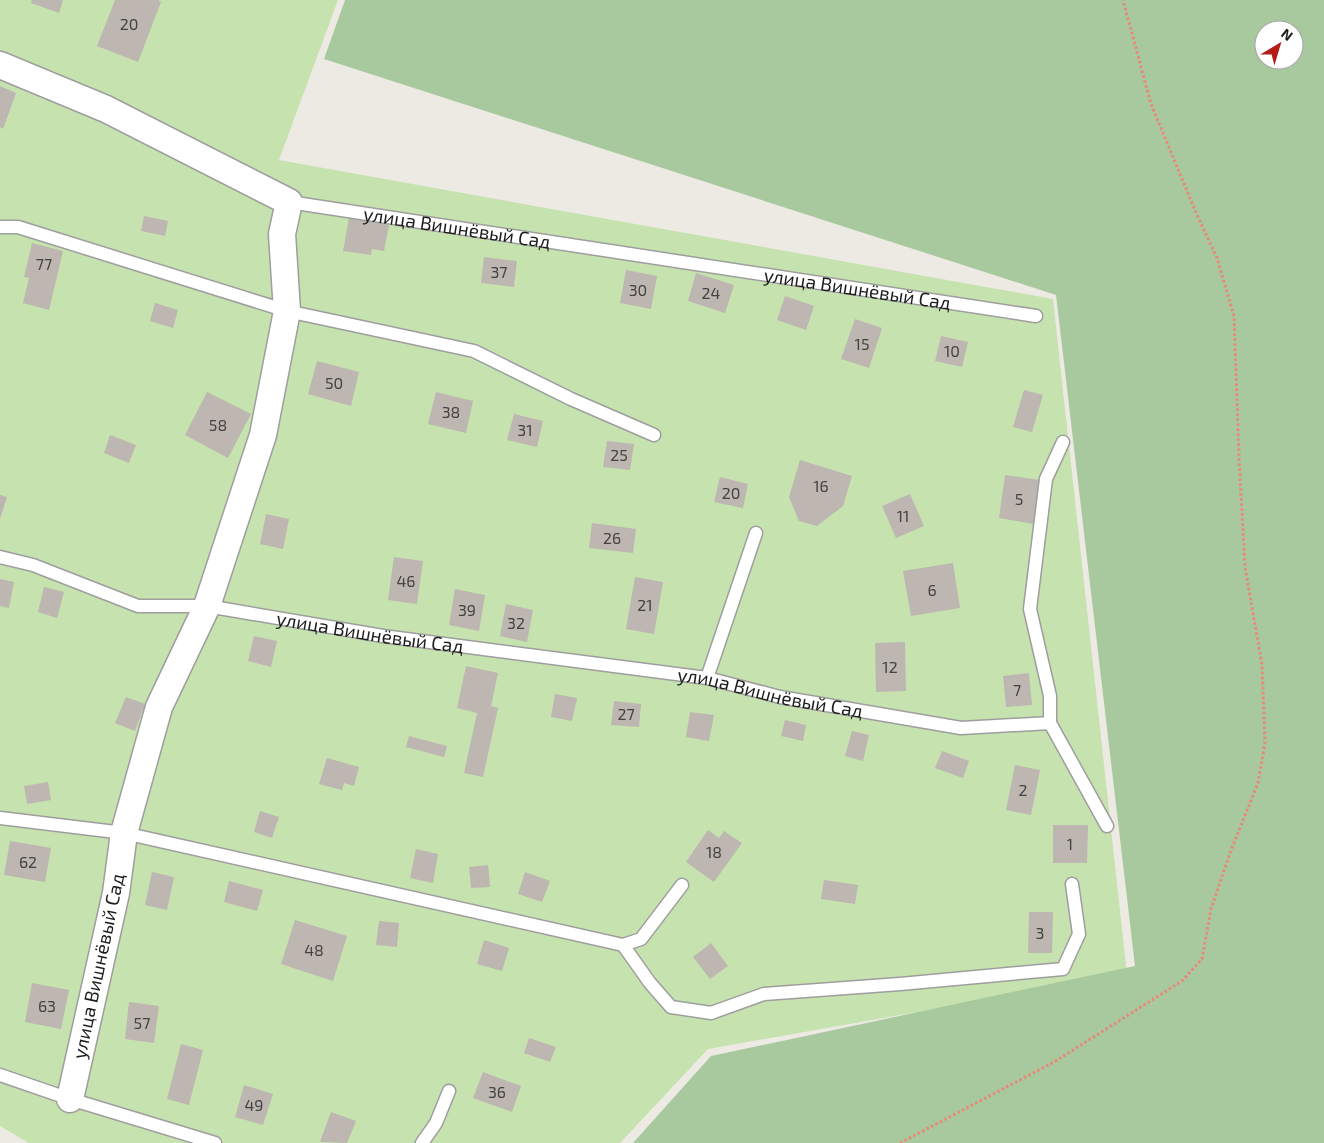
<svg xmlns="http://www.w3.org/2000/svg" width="1324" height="1143" font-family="'Exo 2',sans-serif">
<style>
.grass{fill:#c6e2af}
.forest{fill:#a8c89d;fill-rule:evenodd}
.building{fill:#bdb6b1}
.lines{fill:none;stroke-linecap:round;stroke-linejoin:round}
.service-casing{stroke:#9e9e9e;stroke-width:15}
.minor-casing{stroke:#9e9e9e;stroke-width:29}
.path{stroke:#ea8878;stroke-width:3;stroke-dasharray:2.5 2.5;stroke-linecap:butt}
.service{stroke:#fff;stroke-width:12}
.minor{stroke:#fff;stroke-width:26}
.labels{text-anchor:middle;stroke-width:4.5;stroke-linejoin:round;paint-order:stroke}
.number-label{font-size:16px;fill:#454342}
.street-label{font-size:19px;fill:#1d1d1d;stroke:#fff}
</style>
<rect width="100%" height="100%" fill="#edeae4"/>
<!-- grass -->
<path class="grass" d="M 0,0 L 338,0 L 279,160 L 1053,299 L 1127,975 L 708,1049 L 620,1143 L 29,1143 L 0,1126 Z"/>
<!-- forest -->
<path class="forest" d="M 345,0 L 1324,0 L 1324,1143 L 633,1143 L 711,1056 L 1135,966 L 1056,295 L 324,59 ZM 1264,30 L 1294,30 L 1294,60 L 1264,60 Z"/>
<!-- building -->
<g class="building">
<path d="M 32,0 L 63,0 L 59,13 L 31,3 Z"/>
<path d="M 115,0 L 158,0 L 161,2 L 138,62 L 97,46 Z"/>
<path d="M 0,86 L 16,93 L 3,129 L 0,127 Z"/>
<path d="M 144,216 L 168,221 L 165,236 L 141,231 Z"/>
<path d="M 349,218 L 389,225 L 384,251 L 372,249 L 371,255 L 343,251 Z"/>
<path d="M 32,243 L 63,251 L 49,310 L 23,303 L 29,278 L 24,277 Z"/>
<path d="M 484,257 L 517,261 L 514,287 L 481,283 Z"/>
<path d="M 626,270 L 657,276 L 651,309 L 620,303 Z"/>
<path d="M 696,273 L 734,285 L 725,313 L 688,301 Z"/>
<path d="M 785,296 L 814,306 L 806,330 L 777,320 Z"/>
<path d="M 155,303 L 178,310 L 173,328 L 150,321 Z"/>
<path d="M 855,319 L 882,328 L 869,368 L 841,359 Z"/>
<path d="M 941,336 L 968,342 L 962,367 L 935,361 Z"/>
<path d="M 317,361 L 359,372 L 351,406 L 308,394 Z"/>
<path d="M 1024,390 L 1043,395 L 1032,432 L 1013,427 Z"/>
<path d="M 207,392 L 251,414 L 228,458 L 185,435 Z"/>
<path d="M 436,392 L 473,401 L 466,433 L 428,424 Z"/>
<path d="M 514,414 L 543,421 L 537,447 L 507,440 Z"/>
<path d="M 110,435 L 136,445 L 129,463 L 104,453 Z"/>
<path d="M 607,441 L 634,444 L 630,470 L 603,467 Z"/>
<path d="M 800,460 L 852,476 L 843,506 L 817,526 L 799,521 L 789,497 Z"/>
<path d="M 1005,475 L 1040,480 L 1034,524 L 999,518 Z"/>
<path d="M 720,477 L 748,484 L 743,508 L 714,502 Z"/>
<path d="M 910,494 L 924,526 L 896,538 L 882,506 Z"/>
<path d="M 0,495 L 7,497 L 0,519 Z"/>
<path d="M 266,514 L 289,519 L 283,549 L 260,544 Z"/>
<path d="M 592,523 L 636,529 L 633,553 L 589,548 Z"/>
<path d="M 394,557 L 423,561 L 417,604 L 388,600 Z"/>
<path d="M 953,563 L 960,608 L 911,616 L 903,571 Z"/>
<path d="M 635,577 L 663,582 L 654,634 L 626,629 Z"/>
<path d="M 0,579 L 14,582 L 9,608 L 0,606 Z"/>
<path d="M 44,587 L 64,592 L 57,618 L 38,612 Z"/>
<path d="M 455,589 L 485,595 L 479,631 L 449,625 Z"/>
<path d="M 506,604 L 533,610 L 527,642 L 500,636 Z"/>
<path d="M 254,636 L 277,641 L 271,667 L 248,661 Z"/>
<path d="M 905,642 L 906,691 L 876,692 L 875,643 Z"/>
<path d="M 466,666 L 498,673 L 491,706 L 498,708 L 483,777 L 464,773 L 477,713 L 457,708 Z"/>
<path d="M 1029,673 L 1032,705 L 1006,707 L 1003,676 Z"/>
<path d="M 555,694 L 577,698 L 572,721 L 551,717 Z"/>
<path d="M 126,697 L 145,704 L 135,731 L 115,723 Z"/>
<path d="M 614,701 L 641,704 L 639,727 L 611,725 Z"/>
<path d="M 690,712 L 714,715 L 709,741 L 686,737 Z"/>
<path d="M 785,720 L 806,725 L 803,741 L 781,736 Z"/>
<path d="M 852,731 L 869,735 L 863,761 L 845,756 Z"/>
<path d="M 409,736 L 447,746 L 444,757 L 406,747 Z"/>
<path d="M 942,751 L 969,761 L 963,778 L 935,768 Z"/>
<path d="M 327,758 L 359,767 L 354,786 L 344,783 L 342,790 L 319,784 Z"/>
<path d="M 1015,765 L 1040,770 L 1031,815 L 1006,810 Z"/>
<path d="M 48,782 L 51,800 L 27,804 L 24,786 Z"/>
<path d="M 260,811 L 279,817 L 272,838 L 254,832 Z"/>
<path d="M 1053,825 L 1088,825 L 1087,863 L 1053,863 Z"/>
<path d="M 708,830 L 719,838 L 724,831 L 742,843 L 714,882 L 686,862 Z"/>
<path d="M 10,841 L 51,848 L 45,882 L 4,875 Z"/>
<path d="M 416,849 L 438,854 L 433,883 L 410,878 Z"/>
<path d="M 488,865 L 490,887 L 471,888 L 469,867 Z"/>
<path d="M 152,872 L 174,877 L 167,910 L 145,905 Z"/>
<path d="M 525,872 L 550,881 L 542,902 L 518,894 Z"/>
<path d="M 824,880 L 858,885 L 855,904 L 821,899 Z"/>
<path d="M 229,881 L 263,890 L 257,911 L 224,902 Z"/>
<path d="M 1029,912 L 1053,912 L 1052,953 L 1028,953 Z"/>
<path d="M 295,920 L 347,936 L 333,981 L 281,964 Z"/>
<path d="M 379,921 L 399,923 L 397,947 L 376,945 Z"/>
<path d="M 484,940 L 509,948 L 502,971 L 477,964 Z"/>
<path d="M 711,943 L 728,966 L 710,979 L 693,957 Z"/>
<path d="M 32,983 L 69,990 L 61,1029 L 25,1022 Z"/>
<path d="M 129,1002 L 159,1006 L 154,1043 L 125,1039 Z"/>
<path d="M 529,1038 L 556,1047 L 550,1062 L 524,1053 Z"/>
<path d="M 181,1044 L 203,1050 L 189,1105 L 167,1099 Z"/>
<path d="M 483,1072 L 521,1086 L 512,1112 L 473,1098 Z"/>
<path d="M 244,1085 L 273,1094 L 263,1125 L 235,1117 Z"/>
<path d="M 331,1112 L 356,1121 L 347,1143 L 320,1142 Z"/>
</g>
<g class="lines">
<!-- service casing -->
<g class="service-casing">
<g id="service">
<path id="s1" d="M 289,202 L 1036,316"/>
<path d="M 0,227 L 18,227 L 287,311 L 474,351 L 571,399 L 654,435"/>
<path id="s2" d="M 0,557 L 33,565 L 138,606 L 207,606 L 383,636 L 707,678 L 780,697 L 961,728 L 1050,723 L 1050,696 L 1030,609 L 1046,479 L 1063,442"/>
<path d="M 707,678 L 756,533"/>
<path d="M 1050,723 L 1107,826"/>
<path d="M 0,818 L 124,833 L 623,945 L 650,983 L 671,1007 L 711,1013 L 764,994 L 900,984 L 1063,969 L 1079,934 L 1072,884"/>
<path d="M 623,945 L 641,939 L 682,885"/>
<path d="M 0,1075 L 70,1099 L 215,1143"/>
<path d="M 422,1143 L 436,1123 L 449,1091"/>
</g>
</g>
<!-- minor casing -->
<g class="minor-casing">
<path id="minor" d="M 0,65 L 106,109 L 289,202 L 282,234 L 287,311 L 263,435 L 207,606 L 159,707 L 124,833 L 116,893 L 70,1099"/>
</g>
<!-- path -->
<path class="path" d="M 900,1143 L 1054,1062 L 1182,981 L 1202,959 L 1211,909 L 1230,853 L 1258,783 L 1265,743 L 1262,665 L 1245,567 L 1239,457 L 1234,316 L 1217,258 L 1197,215 L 1151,104 L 1123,0"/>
<!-- service -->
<use href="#service" class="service"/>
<!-- minor -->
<use href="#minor" class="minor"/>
</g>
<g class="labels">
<!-- number labels -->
<g class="number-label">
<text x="129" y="30">20</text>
<text x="44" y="270">77</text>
<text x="499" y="278">37</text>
<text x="638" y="296">30</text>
<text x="711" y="299">24</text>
<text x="862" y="350">15</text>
<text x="952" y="357">10</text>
<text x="334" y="389">50</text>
<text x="451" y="418">38</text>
<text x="218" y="431">58</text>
<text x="525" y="436">31</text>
<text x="619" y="461">25</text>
<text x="821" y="492">16</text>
<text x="731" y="499">20</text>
<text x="1019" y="505">5</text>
<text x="903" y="522">11</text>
<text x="612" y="544">26</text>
<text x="406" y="587">46</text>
<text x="932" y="596">6</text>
<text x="645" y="611">21</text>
<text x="467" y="616">39</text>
<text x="516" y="629">32</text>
<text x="890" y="673">12</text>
<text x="1017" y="696">7</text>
<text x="626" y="720">27</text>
<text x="1023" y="796">2</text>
<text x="1070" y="850">1</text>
<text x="714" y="858">18</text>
<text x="28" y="868">62</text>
<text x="1040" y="939">3</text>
<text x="314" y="956">48</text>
<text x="47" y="1012">63</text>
<text x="142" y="1029">57</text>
<text x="497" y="1098">36</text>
<text x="254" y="1111">49</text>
</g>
<!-- street labels -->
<g class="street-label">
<text dy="7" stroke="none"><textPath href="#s1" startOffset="170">улица Вишнёвый Сад</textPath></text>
<text dy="7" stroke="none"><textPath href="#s1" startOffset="575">улица Вишнёвый Сад</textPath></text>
<text dy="7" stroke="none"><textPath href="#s2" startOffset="381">улица Вишнёвый Сад</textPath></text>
<text dy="7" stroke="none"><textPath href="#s2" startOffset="786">улица Вишнёвый Сад</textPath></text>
<text transform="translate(98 966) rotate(-78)" y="7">улица Вишнёвый Сад</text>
</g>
</g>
<!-- north arrow -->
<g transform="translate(1279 45) rotate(38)"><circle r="24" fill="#ffffff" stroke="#a5a5a5"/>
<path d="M0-4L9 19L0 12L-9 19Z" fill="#b41c16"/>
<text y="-8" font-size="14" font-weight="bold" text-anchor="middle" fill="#1d1d1d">N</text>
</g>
</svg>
